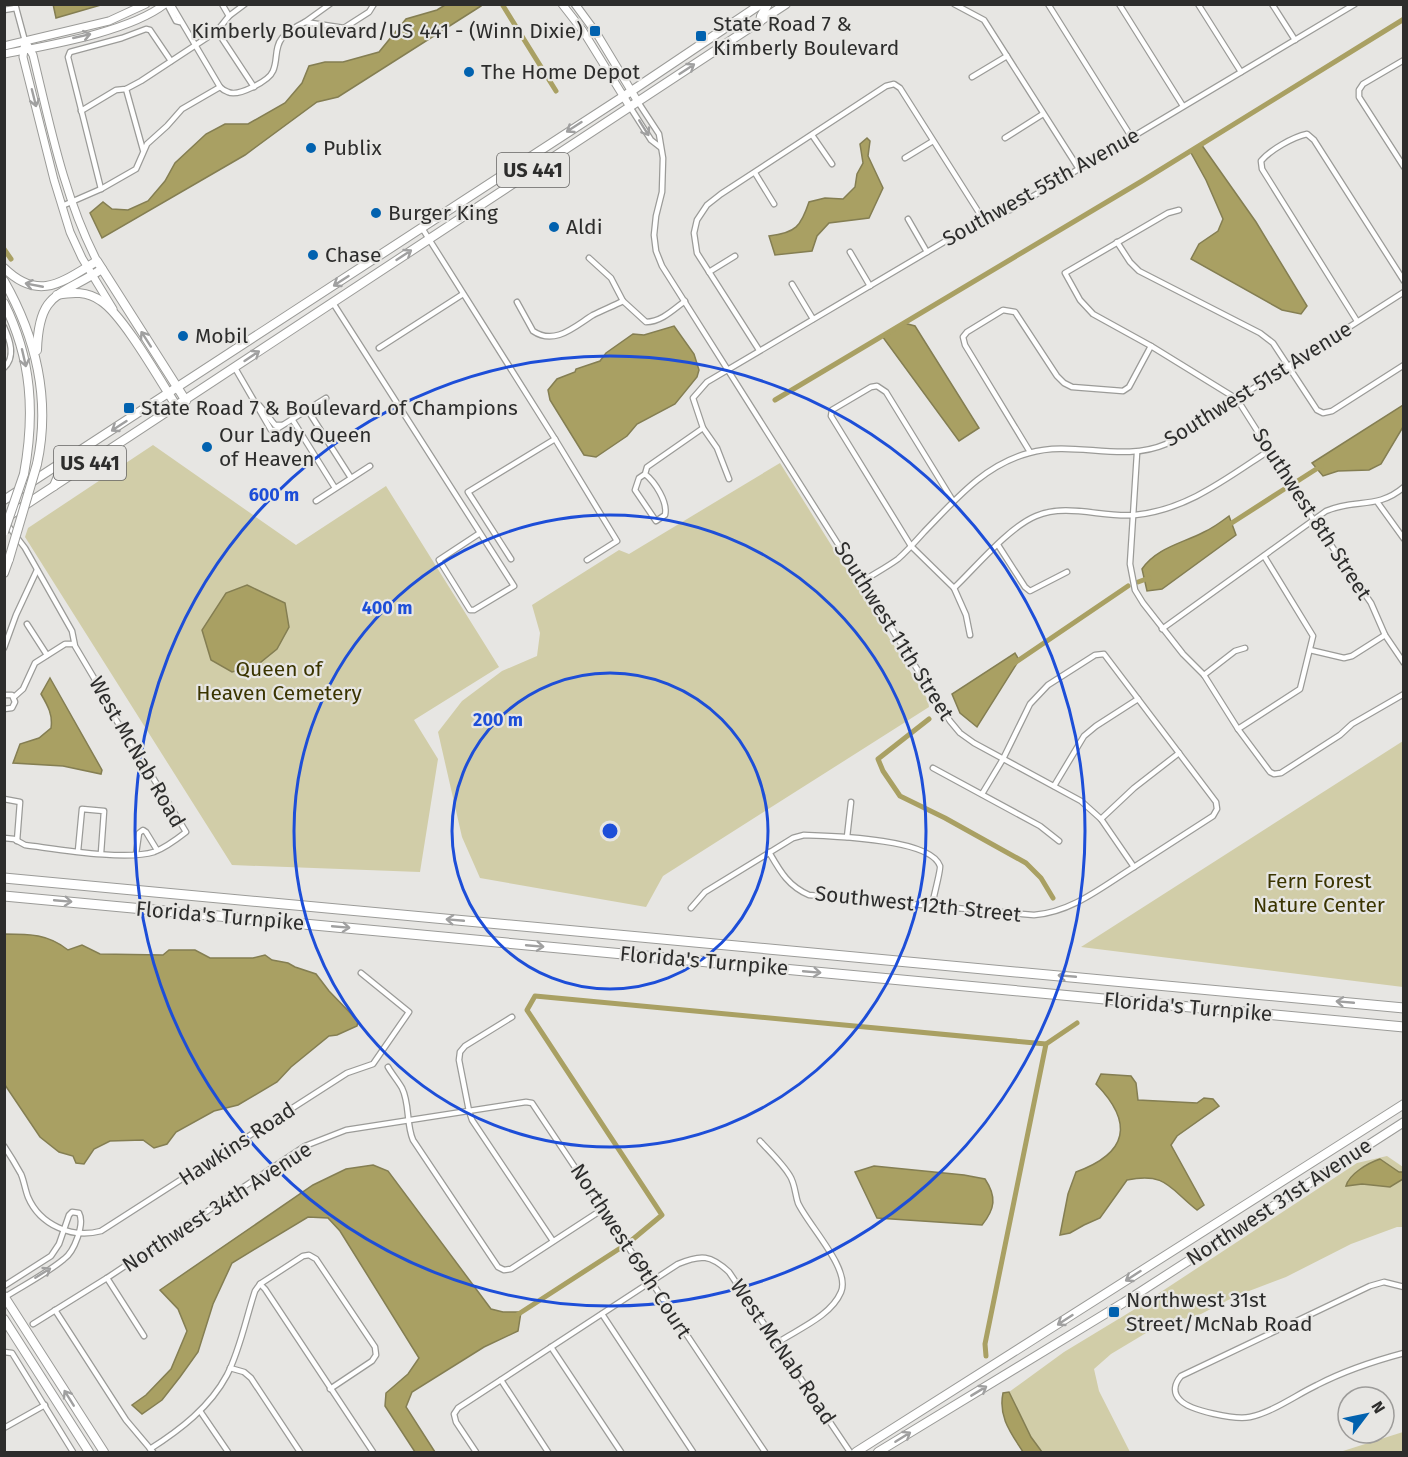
<svg xmlns="http://www.w3.org/2000/svg" width="1408" height="1457" font-family="'Fira Sans',sans-serif">
<style>
.green{fill:#d1cda8}
.water{fill:#a9a063;stroke:#847e52;stroke-width:1.5}
.lines{fill:none;stroke-linecap:round;stroke-linejoin:round}
.canal{stroke:#a9a063;stroke-width:5}
.street-casing{stroke:#9b9b98;stroke-width:7}
.secondary-casing{stroke:#9b9b98;stroke-width:9}
.primary-casing{stroke:#9b9b98;stroke-width:10}
.highway-casing{stroke:#9b9b98;stroke-width:11}
.street{stroke:#fff;stroke-width:4.5}
.secondary{stroke:#fff;stroke-width:7}
.primary{stroke:#fff;stroke-width:8}
.highway{stroke:#fff;stroke-width:9}
.primary-bridge-casing{stroke:#9b9b98;stroke-width:10;stroke-linecap:butt}
.primary-bridge{stroke:#fff;stroke-width:8}
.oneway{stroke:#a0a0a0}
.ring{fill:none;stroke:#1d4ed8;stroke-width:3}
.poi-dot{fill:#0262af;stroke:#e7e6e3;stroke-width:2}
.labels{text-anchor:middle;stroke-width:4.5;stroke-linejoin:round;paint-order:stroke}
.shield{fill:#e7e6e3;stroke:#656463;stroke-width:1.5}
.shield-label{font-size:20px;font-weight:bold;fill:#2d2d2c}
.poi-label{font-size:21px;fill:#2d2d2c;stroke:#e7e6e3;text-anchor:start}
.street-label{font-size:21px;fill:#2d2d2c;stroke:#e7e6e3}
.park-label{font-size:21px;fill:#3a3400;stroke:#e7e6e3}
.centre{fill:#1d4ed8;stroke:#e7e6e3;stroke-width:3}
.ring-label{font-size:18px;text-anchor:middle;font-weight:bold;fill:#1d4ed8;stroke:#e7e6e3;stroke-width:4.5;stroke-linejoin:round;paint-order:stroke}
</style>
<rect width="100%" height="100%" fill="#e7e6e3"/>
<!-- green -->
<g class="green">
<path d="M 153,445 L 296,545 L 386,486 L 499,667 L 414,720 L 438,759 L 420,872 L 232,865 L 25,537 L 28,528 Z"/>
<path d="M 780,463 L 928,700 L 929,707 L 663,876 L 646,907 L 480,878 L 462,837 L 438,732 L 462,701 L 502,671 L 537,656 L 540,633 L 532,605 L 619,550 L 629,554 Z"/>
<path d="M 1403,741 L 1403,987 L 1081,947 Z"/>
<path d="M 1387,1156 L 1403,1167 L 1403,1227 L 1397,1227 L 1351,1244 L 1286,1277 L 1236,1296 L 1201,1314 L 1156,1327 L 1111,1354 L 1094,1369 L 1099,1391 L 1130,1452 L 1042,1452 L 1031,1437 L 1009,1392 L 1064,1352 L 1135,1309 L 1357,1163 Z"/>
<path d="M 1403,1432 L 1403,1452 L 1341,1452 L 1343,1451 Z"/>
</g>
<!-- water -->
<g class="water">
<path d="M 53,4 L 101,4 L 101,5 L 56,18 Z"/>
<path d="M 445,5 L 481,5 L 481,6 L 338,97 L 317,102 L 245,155 L 102,238 L 90,213 L 103,202 L 112,209 L 128,210 L 148,201 L 165,181 L 175,163 L 206,134 L 225,124 L 248,124 L 285,103 L 302,83 L 309,66 L 325,62 L 343,62 L 379,52 L 406,19 L 437,10 Z"/>
<path d="M 867,138 L 870,141 L 868,156 L 883,188 L 869,218 L 829,223 L 817,236 L 812,251 L 775,255 L 769,236 C 796,233 801,226 809,202 L 825,198 L 843,199 L 855,187 L 857,174 L 863,163 L 860,144 Z"/>
<path d="M 1201,144 L 1256,222 L 1307,306 L 1301,314 L 1282,310 L 1191,259 L 1199,244 L 1218,231 L 1223,219 L 1206,180 L 1190,151 Z"/>
<path d="M 904,323 L 915,326 L 979,428 L 959,441 L 882,336 Z"/>
<path d="M 674,326 L 694,354 L 699,370 L 697,377 L 675,404 L 637,424 L 627,436 L 596,457 L 584,455 L 550,400 L 548,390 L 557,379 L 575,372 L 576,369 L 600,361 L 606,353 L 633,334 L 644,335 Z"/>
<path d="M 1403,405 L 1403,427 L 1381,464 L 1369,470 L 1338,471 L 1323,476 L 1312,463 Z"/>
<path d="M 1229,516 L 1236,535 L 1162,589 L 1147,591 L 1142,569 C 1156,548 1183,543 1204,532 C 1213,528 1221,522 1229,516 Z"/>
<path d="M 247,585 L 285,603 L 289,627 L 277,649 L 256,666 L 232,672 L 211,660 L 202,630 L 226,593 Z"/>
<path d="M 1015,653 L 1019,660 L 977,727 L 960,713 L 952,694 Z"/>
<path d="M 50,678 L 102,770 L 101,774 L 63,766 L 13,763 L 20,744 L 39,738 L 51,728 C 53,715 48,706 41,694 Z"/>
<path d="M 4,934 C 30,934 48,934 68,950 L 82,945 L 100,954 L 163,955 L 169,950 L 195,950 L 210,958 L 253,958 L 265,955 L 272,960 L 288,963 L 295,967 L 316,974 L 329,991 L 358,1021 L 357,1026 L 337,1035 L 329,1036 L 291,1067 L 277,1082 L 238,1105 L 214,1111 L 176,1132 L 167,1144 L 154,1148 L 143,1140 L 110,1141 L 94,1149 L 84,1164 L 76,1163 L 73,1156 L 59,1152 L 40,1137 L 5,1085 Z"/>
<path d="M 1101,1074 L 1131,1076 L 1136,1083 L 1138,1100 L 1197,1103 L 1204,1098 L 1213,1099 L 1219,1106 L 1177,1136 L 1171,1145 L 1204,1205 L 1197,1210 C 1169,1188 1166,1172 1127,1180 L 1100,1218 L 1084,1225 L 1070,1233 L 1060,1235 L 1068,1194 L 1076,1172 C 1128,1153 1134,1123 1096,1084 Z"/>
<path d="M 1380,1159 L 1399,1172 L 1403,1172 L 1403,1179 L 1390,1187 L 1362,1184 L 1346,1186 C 1349,1174 1368,1163 1380,1159 Z"/>
<path d="M 373,1165 L 388,1171 L 491,1309 L 503,1312 L 521,1312 L 518,1331 L 484,1347 L 412,1392 L 406,1407 L 435,1452 L 415,1452 L 385,1406 L 386,1393 L 408,1374 L 419,1358 L 340,1231 L 328,1218 L 308,1217 L 232,1263 L 213,1304 L 198,1352 L 180,1377 L 162,1400 L 142,1414 L 132,1405 L 146,1395 L 171,1369 L 187,1331 L 178,1309 L 160,1290 L 313,1185 L 346,1169 Z"/>
<path d="M 874,1166 L 964,1175 L 985,1179 C 997,1197 995,1209 982,1225 L 877,1218 L 855,1172 Z"/>
<path d="M 1009,1392 L 1031,1437 L 1042,1452 L 1023,1452 C 1011,1433 998,1417 1003,1393 Z"/>
</g>
<g class="lines">
<!-- canal -->
<g class="canal">
<path d="M 502,4 L 556,91"/>
<path d="M 4,249 L 11,259"/>
<path d="M 775,400 L 1142,181 L 1404,19"/>
<path d="M 1296,482 L 1321,466"/>
<path d="M 1227,526 L 1286,488"/>
<path d="M 1138,582 L 1149,578"/>
<path d="M 1013,664 L 1128,586"/>
<path d="M 929,719 L 878,759 L 883,771 L 900,796 L 945,818 L 1026,863 L 1041,878 L 1053,898"/>
<path d="M 632,1240 L 662,1215 L 527,1010 L 535,996 L 1046,1044"/>
<path d="M 517,1315 L 622,1247"/>
<path d="M 986,1356 L 985,1344 L 1046,1044 L 1077,1023"/>
</g>
<!-- street casing -->
<g class="street-casing">
<g id="street">
<path d="M 15,4 L 25,41"/>
<path d="M 167,4 L 176,21 L 180,22"/>
<path d="M 171,4 L 220,87 C 222,89 225,91 228,92 C 238,97 269,81 273,71 C 278,60 274,48 282,38 C 288,31 297,26 305,22 L 344,28 L 369,12 L 374,4"/>
<path d="M 222,4 L 229,16"/>
<path d="M 954,4 L 984,20 L 1079,169"/>
<path d="M 1048,4 L 1132,138"/>
<path d="M 1119,4 L 1183,106"/>
<path d="M 1198,4 L 1241,72"/>
<path d="M 1272,4 L 1295,40"/>
<path d="M 4,10 L 16,8"/>
<path d="M 305,22 L 330,4"/>
<path d="M 217,31 L 254,87"/>
<path d="M 1404,60 L 1363,84 L 1359,90 L 1359,97 L 1404,167"/>
<path d="M 972,77 L 1007,56"/>
<path d="M 126,89 L 143,150"/>
<path d="M 638,102 L 659,134 L 663,158 L 662,192 L 656,216 L 654,235 L 656,251 L 662,266 L 950,721 L 960,733 L 974,743 L 1081,801 L 1101,819 L 1134,867"/>
<path d="M 630,107 L 651,140 L 660,147"/>
<path d="M 81,111 L 116,90 L 126,89 L 141,81 L 217,31 L 229,16 L 245,4"/>
<path d="M 812,135 L 832,164"/>
<path d="M 1005,138 L 1043,114"/>
<path d="M 905,158 L 933,141"/>
<path d="M 755,173 L 774,204"/>
<path d="M 101,189 L 68,57 L 70,52 L 122,38 L 146,29 L 150,30 L 171,61"/>
<path d="M 62,206 L 101,189 L 136,169 L 147,144 L 167,126 L 182,109 L 220,87"/>
<path d="M 1179,210 L 1168,213 L 1065,273 L 1080,300 L 1093,314 L 1151,346 L 1237,399 L 1313,519 L 1371,603 L 1385,635 L 1404,663"/>
<path d="M 908,219 L 927,252"/>
<path d="M 422,228 L 555,439 L 617,541 L 587,560"/>
<path d="M 1117,242 L 1130,262 L 1139,271 L 1260,333 L 1273,343 L 1317,410 L 1323,413 L 1332,411 L 1404,365"/>
<path d="M 850,252 L 870,286"/>
<path d="M 589,258 L 611,278 L 623,301 L 646,322 C 661,322 673,310 685,301"/>
<path d="M 709,272 L 735,256"/>
<path d="M 792,284 L 813,319"/>
<path d="M 517,302 L 533,331 C 555,346 575,326 593,315 C 603,310 613,306 623,301"/>
<path d="M 333,303 L 514,586 L 474,610 L 470,610 L 439,560 L 480,533"/>
<path d="M 1357,321 L 1262,169 L 1261,161 C 1270,150 1293,137 1307,134 L 1314,140 L 1404,281"/>
<path d="M 4,327 C 10,340 16,357 4,368"/>
<path d="M 379,348 L 463,294"/>
<path d="M 759,350 L 697,253 L 694,233 L 697,220 L 707,205 L 721,194 L 886,86 L 894,84 L 900,88 L 983,219"/>
<path d="M 235,368 L 271,430 L 275,430 L 326,398"/>
<path d="M 259,405 L 275,425 L 282,425"/>
<path d="M 307,409 L 351,478"/>
<path d="M 292,419 L 335,488"/>
<path d="M 1030,452 L 965,345 L 963,337 L 967,332 L 1003,310 L 1015,312 L 1057,376 L 1064,383 L 1072,387 L 1123,391 L 1129,387 L 1151,346"/>
<path d="M 1137,453 L 1130,564 L 1135,590 L 1143,603 L 1183,654 L 1204,675 L 1238,729 L 1270,772 L 1274,774 L 1281,773 L 1340,735 L 1352,724 L 1404,694"/>
<path d="M 645,474 L 639,478 L 635,490 L 656,521 L 665,515 C 668,502 655,482 645,474 L 647,467 L 703,428"/>
<path d="M 729,479 L 717,448 L 703,428 L 693,398 L 707,382 L 983,219 L 1010,210 L 1355,4"/>
<path d="M 316,501 L 370,466"/>
<path d="M 953,501 L 886,392 L 877,386 L 871,387 L 832,410 L 831,416 L 911,546 L 954,588 L 966,615 L 970,635"/>
<path d="M 1378,503 L 1404,539"/>
<path d="M 998,545 L 1025,587 L 1030,591 L 1067,572"/>
<path d="M 511,559 L 468,492 L 555,439"/>
<path d="M 863,581 C 874,574 887,567 898,559 C 907,551 916,541 924,532 C 955,500 984,465 1029,453 C 1074,440 1122,463 1166,444 L 1404,292"/>
<path d="M 954,588 C 976,567 1009,527 1036,516 C 1067,503 1103,518 1135,515 C 1187,510 1227,478 1270,450"/>
<path d="M 27,624 L 47,655"/>
<path d="M 1162,629 L 1326,511 C 1356,498 1377,510 1404,487"/>
<path d="M 4,648 L 16,615 L 37,570"/>
<path d="M 1310,650 L 1344,658 L 1352,656 L 1385,635"/>
<path d="M 1204,675 L 1235,651 L 1245,648"/>
<path d="M 4,695 L 12,695 L 15,702 L 12,708 L 4,709"/>
<path d="M 14,697 L 23,689 L 35,663 L 65,644 L 74,644"/>
<path d="M 1238,729 L 1300,689 L 1313,636 L 1264,556"/>
<path d="M 933,768 L 1040,826 L 1059,841"/>
<path d="M 1054,786 L 1084,736 L 1096,726 L 1138,699"/>
<path d="M 4,799 L 20,802 L 17,841"/>
<path d="M 1101,819 L 1134,788 L 1179,753"/>
<path d="M 847,837 L 851,802"/>
<path d="M 4,838 L 14,839 L 25,845 C 57,849 125,861 154,852 C 165,848 177,839 186,832 L 144,763 L 105,703 L 94,678 L 75,646 L 72,631 L 25,548 L 6,523"/>
<path d="M 78,851 L 82,809 L 104,811 L 101,853"/>
<path d="M 769,852 C 780,871 788,886 809,895 L 1034,915 C 1072,912 1102,887 1134,867 C 1160,850 1187,833 1213,816 L 1217,809 L 1216,802 L 1104,654 L 1095,655 L 1048,685 L 1030,704 L 1003,759 L 982,794"/>
<path d="M 136,854 L 139,833 L 143,830 L 146,832 L 157,850"/>
<path d="M 691,908 L 705,892 L 793,838 L 804,835 C 829,836 931,838 940,866 C 941,870 933,898 932,906"/>
<path d="M 512,1017 L 465,1046 L 460,1052 L 459,1060 L 469,1111 L 472,1120 L 553,1241"/>
<path d="M 388,1067 C 392,1074 398,1081 402,1088 C 410,1104 406,1124 413,1140 L 498,1267 L 504,1270 L 511,1269 L 603,1209"/>
<path d="M 760,1141 C 770,1152 783,1164 790,1176 C 795,1184 795,1194 798,1203 C 808,1225 851,1269 841,1292 C 831,1316 798,1329 777,1343"/>
<path d="M 4,1146 C 10,1155 16,1165 21,1174 C 24,1181 25,1189 28,1197 C 40,1225 72,1239 101,1231 L 347,1073 L 373,1064 L 409,1012 L 361,973"/>
<path d="M 107,1278 L 144,1336"/>
<path d="M 260,1284 L 265,1289 L 373,1452"/>
<path d="M 4,1286 L 51,1256 L 59,1244 L 69,1215 L 72,1212 L 79,1213 C 85,1224 74,1252 64,1259 C 46,1274 24,1285 5,1297"/>
<path d="M 1404,1287 L 1384,1282 L 1370,1286 L 1181,1376 C 1175,1383 1172,1392 1180,1400 C 1190,1411 1236,1420 1250,1417 C 1273,1412 1296,1395 1317,1385 C 1344,1371 1374,1361 1404,1353"/>
<path d="M 55,1310 L 126,1420 L 153,1452"/>
<path d="M 602,1314 L 693,1452"/>
<path d="M 33,1324 L 107,1278 L 305,1146 L 346,1130 L 526,1102 L 532,1103 L 765,1452"/>
<path d="M 551,1347 L 621,1452"/>
<path d="M 4,1352 L 12,1353 L 73,1452"/>
<path d="M 230,1368 L 244,1372 L 251,1378 L 300,1452"/>
<path d="M 501,1380 L 548,1452"/>
<path d="M 200,1411 L 228,1452"/>
<path d="M 4,1428 L 45,1405"/>
<path d="M 150,1449 C 180,1430 210,1407 227,1375 C 240,1350 246,1318 255,1291 L 260,1284 L 303,1256 L 309,1255 L 316,1259 L 375,1347 L 376,1355 L 372,1361 L 330,1389"/>
<path d="M 476,1452 L 456,1422 L 454,1414 L 458,1408 L 678,1264 C 701,1254 711,1255 729,1272 L 850,1452"/>
</g>
</g>
<!-- secondary casing -->
<g class="secondary-casing">
<g id="secondary">
<path d="M 562,4 L 583,31 L 630,107"/>
<path d="M 575,4 L 597,34 L 638,102"/>
<path d="M 25,41 L 23,57 L 54,180 L 70,232 L 82,258 L 113,309"/>
<path d="M 25,41 L 33,55 C 50,125 64,197 97,261"/>
<path d="M 4,46 L 109,21 L 146,4"/>
<path d="M 4,54 C 49,45 129,32 165,4"/>
</g>
</g>
<!-- primary casing -->
<g class="primary-casing">
<g id="primary">
<path d="M 760,22 L 761,16 L 768,4"/>
<path d="M 4,268 C 39,302 62,282 97,261 L 186,401"/>
<path d="M 4,281 C 36,337 51,400 37,464"/>
<path d="M 57,295 C 73,292 87,291 101,301 C 123,315 161,382 177,407"/>
<path d="M 4,303 C 32,359 35,414 24,474"/>
<path d="M 37,350 C 39,291 59,297 102,269"/>
<path d="M 54,486 L 59,474 L 78,456"/>
<path d="M 4,500 L 624,96 L 761,4"/>
<path d="M 4,519 L 786,4"/>
<path d="M 4,573 L 9,559"/>
<path d="M 4,1296 L 104,1452"/>
<path d="M 4,1319 L 89,1452"/>
<path d="M 856,1452 L 1404,1104"/>
<path d="M 878,1452 L 1123,1303 L 1404,1122"/>
</g>
</g>
<!-- highway casing -->
<g class="highway-casing">
<g id="highway">
<path d="M 4,878 L 1404,1008"/>
<path d="M 4,896 L 1404,1027"/>
</g>
</g>
<!-- street -->
<use href="#street" class="street"/>
<!-- secondary -->
<use href="#secondary" class="secondary"/>
<!-- primary -->
<use href="#primary" class="primary"/>
<!-- highway -->
<use href="#highway" class="highway"/>
<!-- primary-bridge casing -->
<g class="primary-bridge-casing">
<g id="primary-bridge">
<path d="M 4,532 L 24,474"/>
<path d="M 9,559 L 37,464"/>
</g>
</g>
<!-- primary-bridge -->
<use href="#primary-bridge" class="primary-bridge"/>
</g>
<!-- one-way arrows -->
<defs><path id="oneway-shaft" d="M-6 0H5M1.5-3L5.5 0L1.5 3" fill="none" stroke-width="1.6" stroke-linecap="round" stroke-linejoin="round" transform="scale(1.5)"/></defs>
<g class="oneway">
<use href="#oneway-shaft" transform="translate(82 36) rotate(-13)"/>
<use href="#oneway-shaft" transform="translate(687 69) rotate(-33)"/>
<use href="#oneway-shaft" transform="translate(34 98) rotate(76)"/>
<use href="#oneway-shaft" transform="translate(574 127) rotate(147)"/>
<use href="#oneway-shaft" transform="translate(644 128) rotate(58)"/>
<use href="#oneway-shaft" transform="translate(404 255) rotate(-33)"/>
<use href="#oneway-shaft" transform="translate(341 281) rotate(147)"/>
<use href="#oneway-shaft" transform="translate(34 285) rotate(-169)"/>
<use href="#oneway-shaft" transform="translate(146 339) rotate(-123)"/>
<use href="#oneway-shaft" transform="translate(252 356) rotate(-34)"/>
<use href="#oneway-shaft" transform="translate(24 358) rotate(77)"/>
<use href="#oneway-shaft" transform="translate(119 426) rotate(147)"/>
<use href="#oneway-shaft" transform="translate(63 901) rotate(5)"/>
<use href="#oneway-shaft" transform="translate(455 920) rotate(-175)"/>
<use href="#oneway-shaft" transform="translate(341 927) rotate(5)"/>
<use href="#oneway-shaft" transform="translate(535 946) rotate(5)"/>
<use href="#oneway-shaft" transform="translate(812 972) rotate(5)"/>
<use href="#oneway-shaft" transform="translate(1067 976) rotate(-175)"/>
<use href="#oneway-shaft" transform="translate(1345 1002) rotate(-175)"/>
<use href="#oneway-shaft" transform="translate(43 1273) rotate(-32)"/>
<use href="#oneway-shaft" transform="translate(1133 1276) rotate(147)"/>
<use href="#oneway-shaft" transform="translate(1065 1320) rotate(147)"/>
<use href="#oneway-shaft" transform="translate(979 1391) rotate(-31)"/>
<use href="#oneway-shaft" transform="translate(69 1398) rotate(-122)"/>
<use href="#oneway-shaft" transform="translate(903 1437) rotate(-32)"/>
</g>
<!-- distance rings -->
<g class="ring">
<circle cx="610" cy="831" r="158"/>
<circle cx="610" cy="831" r="316"/>
<circle cx="610" cy="831" r="475"/>
</g>
<!-- markers -->
<g class="poi-dot">
<rect x="589" y="25" width="12" height="12" rx="3"/>
<rect x="695" y="30" width="12" height="12" rx="3"/>
<circle cx="469" cy="72" r="6"/>
<circle cx="311" cy="148" r="6"/>
<circle cx="376" cy="213" r="6"/>
<circle cx="554" cy="227" r="6"/>
<circle cx="313" cy="255" r="6"/>
<circle cx="183" cy="336" r="6"/>
<rect x="123" y="402" width="12" height="12" rx="3"/>
<circle cx="207" cy="447" r="6"/>
<rect x="1108" y="1306" width="12" height="12" rx="3"/>
</g>
<g class="labels">
<!-- shield labels -->
<g class="shield">
<rect x="497" y="153" width="72" height="34" rx="4.5"/>
<rect x="54" y="446" width="72" height="34" rx="4.5"/>
</g>
<g class="shield-label">
<text x="533" y="177">US 441</text>
<text x="90" y="470">US 441</text>
</g>
<!-- poi labels -->
<g class="poi-label">
<text x="713" y="31">State Road 7 &amp;<tspan x="713" dy="24">Kimberly Boulevard</tspan></text>
<text x="583" y="38" text-anchor="end">Kimberly Boulevard/US 441 - (Winn Dixie)</text>
<text x="481" y="79">The Home Depot</text>
<text x="323" y="155">Publix</text>
<text x="388" y="220">Burger King</text>
<text x="566" y="234">Aldi</text>
<text x="325" y="262">Chase</text>
<text x="195" y="343">Mobil</text>
<text x="141" y="415">State Road 7 &amp; Boulevard of Champions</text>
<text x="219" y="442">Our Lady Queen<tspan x="219" dy="24">of Heaven</tspan></text>
<text x="1126" y="1307">Northwest 31st<tspan x="1126" dy="24">Street/McNab Road</tspan></text>
</g>
<!-- street labels -->
<g class="street-label">
<text transform="translate(1041 187) rotate(-29)" y="7">Southwest 55th Avenue</text>
<text transform="translate(1258 384) rotate(-32)" y="7">Southwest 51st Avenue</text>
<text transform="translate(1312 514) rotate(57)" y="7">Southwest 8th Street</text>
<text transform="translate(894 631) rotate(58)" y="7">Southwest 11th Street</text>
<text transform="translate(137 752) rotate(60)" y="7">West McNab Road</text>
<text transform="translate(918 904) rotate(6)" y="7">Southwest 12th Street</text>
<text transform="translate(220 916) rotate(5)" y="7">Florida's Turnpike</text>
<text transform="translate(704 961) rotate(5)" y="7">Florida's Turnpike</text>
<text transform="translate(1188 1007) rotate(5)" y="7">Florida's Turnpike</text>
<text transform="translate(237 1144) rotate(-33)" y="7">Hawkins Road</text>
<text transform="translate(1279 1202) rotate(-33)" y="7">Northwest 31st Avenue</text>
<text transform="translate(217 1207) rotate(-33)" y="7">Northwest 34th Avenue</text>
<text transform="translate(631 1251) rotate(57)" y="7">Northwest 69th Court</text>
<text transform="translate(783 1352) rotate(56)" y="7">West McNab Road</text>
</g>
<!-- park labels -->
<g class="park-label">
<text x="279" y="676">Queen of<tspan x="279" dy="24">Heaven Cemetery</tspan></text>
<text x="1319" y="888">Fern Forest<tspan x="1319" dy="24">Nature Center</tspan></text>
</g>
</g>
<circle cx="610" cy="831" r="9" class="centre"/>
<g class="ring-label">
<text x="274" y="501">600 m</text>
<text x="387" y="614">400 m</text>
<text x="498" y="726">200 m</text>
</g>
<!-- border -->
<rect width="1408" height="1457" fill="none" stroke="#2d2d2c" stroke-width="12"/>
<!-- north arrow -->
<g transform="translate(1366 1415) rotate(58)"><circle r="28" fill="#e7e6e3" stroke="#9d9c9a" stroke-width="1.5"/>
<path d="M0-4.5L10 22L0 15L-10 22Z" fill="#0262af"/>
<text y="-9" font-size="16" font-weight="bold" text-anchor="middle" fill="#2d2d2c">N</text>
</g>
</svg>
